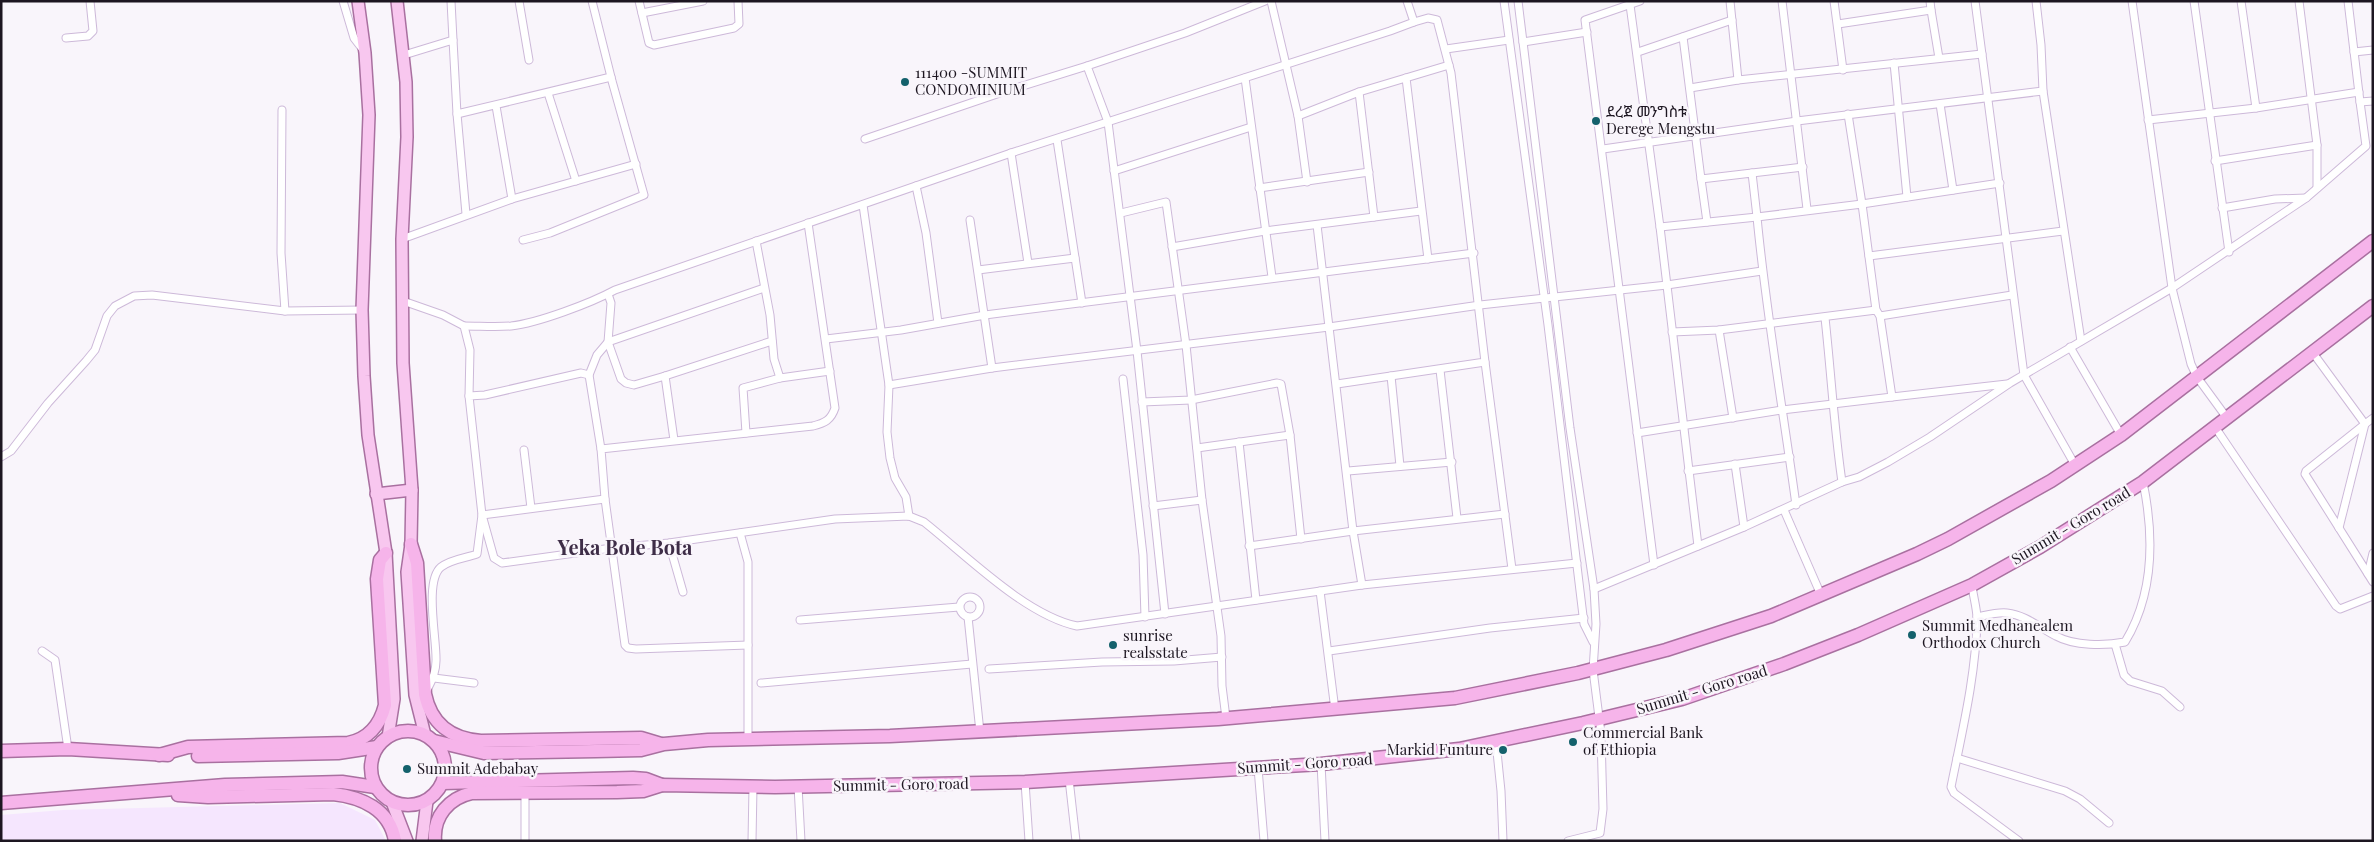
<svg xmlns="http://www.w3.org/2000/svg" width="2374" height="842" font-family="'Playfair Display','Noto Sans Ethiopic',serif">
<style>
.built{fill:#f5e6fe}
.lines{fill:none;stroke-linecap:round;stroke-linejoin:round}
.minor-casing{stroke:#cdb9d9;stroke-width:9}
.primary-casing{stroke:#a970a0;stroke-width:14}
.trunk-casing{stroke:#a970a0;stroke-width:15}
.minor{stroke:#fff;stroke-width:7}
.primary{stroke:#f8c7ef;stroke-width:11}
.trunk{stroke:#f6b4ea;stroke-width:12}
.poi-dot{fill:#14616c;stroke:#f9f5fb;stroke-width:2}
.labels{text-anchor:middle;stroke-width:5;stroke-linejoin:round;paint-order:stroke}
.poi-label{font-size:15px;fill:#1d1621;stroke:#f9f5fb;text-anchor:start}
.street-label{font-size:15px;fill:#1d1621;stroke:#f9f5fb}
.district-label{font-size:20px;font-weight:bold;fill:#3e2d47;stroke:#f9f5fb}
</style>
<rect width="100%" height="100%" fill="#f9f5fb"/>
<!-- built -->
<path class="built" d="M 340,803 L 375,820 L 386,841 L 1,841 L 1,815 L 63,810 Z"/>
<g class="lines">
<!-- minor casing -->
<g class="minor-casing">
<g id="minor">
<path d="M 343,1 L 354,38 L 364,51"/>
<path d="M 451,1 L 453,40"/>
<path d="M 519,1 L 529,60"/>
<path d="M 639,1 L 649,43 L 654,45 L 734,28 L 739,24 L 738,1"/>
<path d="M 1271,1 L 1298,116 L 1307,182"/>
<path d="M 1504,1 L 1548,325 L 1584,624 L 1593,642"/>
<path d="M 1518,1 L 1570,428 L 1594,589 L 1596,624 L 1593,670 L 1601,733 L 1602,773 L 1603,809 L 1600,833 L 1568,841"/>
<path d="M 1640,1 L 1585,20 L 1654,565"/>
<path d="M 1730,1 L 1738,80 L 1982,54"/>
<path d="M 1782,1 L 1807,209"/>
<path d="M 1834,1 L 1843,70"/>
<path d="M 1975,1 L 2024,375 L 2075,465"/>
<path d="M 2036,1 L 2041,45 L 2043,91 L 2081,341"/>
<path d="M 2132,1 L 2172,288 L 2191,364 L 2197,377 L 2227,418"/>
<path d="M 2194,1 L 2229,252"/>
<path d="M 2241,1 L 2256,108"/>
<path d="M 2299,1 L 2317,145 L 2317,188"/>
<path d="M 2348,1 L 2360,102"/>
<path d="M 1630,5 L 1660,227 L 1698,546"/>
<path d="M 1931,10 L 1939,58"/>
<path d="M 642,13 L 703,1"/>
<path d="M 1838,24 L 1931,10 L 1930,1"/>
<path d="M 66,38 L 88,36 L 93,31 L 90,1"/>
<path d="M 1523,42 L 1587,32"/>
<path d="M 1446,49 L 1509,40"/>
<path d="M 1638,52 L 1732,20"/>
<path d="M 2354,52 L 2373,50"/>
<path d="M 404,55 L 453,40 L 457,114 L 611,77"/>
<path d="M 1894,63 L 1907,197"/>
<path d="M 1245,78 L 1272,277"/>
<path d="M 1406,78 L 1428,259"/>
<path d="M 1690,88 L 1738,80"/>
<path d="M 1359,92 L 1374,217"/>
<path d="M 548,93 L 576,181"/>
<path d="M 1940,104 L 1953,190"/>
<path d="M 496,106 L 512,199"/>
<path d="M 282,110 L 281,253 L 285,311"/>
<path d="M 457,114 L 466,214"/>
<path d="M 1848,114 L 1862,204 L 2000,183"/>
<path d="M 1298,116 L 1359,92 L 1449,65"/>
<path d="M 2148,120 L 2256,108 L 2359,92"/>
<path d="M 865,139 L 1000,93 L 1087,66"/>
<path d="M 1057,140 L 1082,303"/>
<path d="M 1603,149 L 1797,121 L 2043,91"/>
<path d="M 1011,153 L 1028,263"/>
<path d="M 2215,161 L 2317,145"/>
<path d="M 1114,171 L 1251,127"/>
<path d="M 1752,173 L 1803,167"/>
<path d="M 1701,179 L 1707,222"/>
<path d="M 916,186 L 926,233 L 938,323"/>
<path d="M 1259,188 L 1369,172"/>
<path d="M 863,205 L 889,385 L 887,432 L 890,458 L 895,478 L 906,497 L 909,516"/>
<path d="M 2222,208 L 2275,199 L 2306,198"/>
<path d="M 1121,213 L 1166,202 L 1186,345 L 1202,500 L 1221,636 L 1222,686 L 1226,718"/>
<path d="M 970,220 L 992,368"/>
<path d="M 1317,225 L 1353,531 L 1362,585"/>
<path d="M 1660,227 L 1757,217 L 1752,173 L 1701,179 L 1683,37"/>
<path d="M 402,239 L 512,199 L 636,164"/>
<path d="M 523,240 L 550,233 L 644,195 L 612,81 L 592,1"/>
<path d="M 756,241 L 770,315 L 774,359 L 780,378 L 830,371"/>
<path d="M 1172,247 L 1265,231 L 1421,211"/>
<path d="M 1869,256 L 2063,231"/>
<path d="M 978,270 L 1075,258"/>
<path d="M 608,294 L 611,303 L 608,342 L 621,379 L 626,383 L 634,385 L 665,376 L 772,341"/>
<path d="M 403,301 L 443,315 L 464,326 L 470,350 L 469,396"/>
<path d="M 1880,316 L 2012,295"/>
<path d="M 1825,318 C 1831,372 1834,427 1842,482"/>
<path d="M 464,326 C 480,326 495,327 511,326 C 538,323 591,303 615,290 L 1011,153 L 1390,31 L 1414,22 L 1407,1"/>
<path d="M 1719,330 L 1733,418"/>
<path d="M 826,339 L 901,330 L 985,315 L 1474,253"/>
<path d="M 2070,347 L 2121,435"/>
<path d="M 2313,353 L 2365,424 L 2373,418"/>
<path d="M 1485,362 L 1512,569"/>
<path d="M 1440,370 L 1457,518"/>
<path d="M 589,375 L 597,355 L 608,342 L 764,288"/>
<path d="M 665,376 L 674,440"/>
<path d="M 1391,376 L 1400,466"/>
<path d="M 1123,379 L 1143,555 L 1145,617"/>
<path d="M 1337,384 L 1485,362 L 1451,73 L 1437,20 L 1428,18 L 1414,22"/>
<path d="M 889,385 L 992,368 L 1329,327 L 1480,305 L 1667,285 L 1762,271"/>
<path d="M 1892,397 L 2007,384"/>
<path d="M 1142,402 L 1191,400 L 1277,383 L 1281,384 L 1290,435 L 1301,539"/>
<path d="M 2365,424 L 2306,471 L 2305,474 L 2368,574"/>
<path d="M 2215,427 L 2336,606 L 2340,609 L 2373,596"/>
<path d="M 746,433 L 743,388 L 780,378"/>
<path d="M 1637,433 L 1782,410 L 1892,397 L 1880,316 L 1876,310 L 1719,330 L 1672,332"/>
<path d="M 1239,442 L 1256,600"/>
<path d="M 1197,448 L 1290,435"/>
<path d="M 601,449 L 589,375 L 581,373 L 485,395 L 469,396 L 482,515 L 494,558 L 502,563 L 612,548 L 669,543 L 835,519 L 909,516 L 924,522 C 966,555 1025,615 1077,626 L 1362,585 L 1577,563"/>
<path d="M 524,450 L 531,508"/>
<path d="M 1,457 L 11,451 L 48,403 L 86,361 L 95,350 L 107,316 L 115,306 L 134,296 L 152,295 L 285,311 L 362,310"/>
<path d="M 1735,464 L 1744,527"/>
<path d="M 1348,471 L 1452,462"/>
<path d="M 1688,471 L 1790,457"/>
<path d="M 1796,505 C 1783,409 1766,313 1757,217 L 1862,204 L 1876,310"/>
<path d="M 1153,506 L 1202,500"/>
<path d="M 1784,510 L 1821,595"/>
<path d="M 2339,528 L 2365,424"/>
<path d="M 740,533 L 748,562 L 748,740"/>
<path d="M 669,543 L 683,592"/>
<path d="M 1249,546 L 1353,531 L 1505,514"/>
<path d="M 2373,553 L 2368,574 L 2373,582"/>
<path d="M 1972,585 C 1973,596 1977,608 1977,619 C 1976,675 1962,732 1951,787 L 1954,793 L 2019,841"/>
<path d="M 1594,589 L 1744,527 L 1842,482 L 1859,477 L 1888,462 L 1930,437 L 2010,383 L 2172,288 L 2306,198 L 2366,146 L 2360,102 L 2373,101"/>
<path d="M 1320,591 L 1335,710"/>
<circle cx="970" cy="607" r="10"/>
<path d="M 1165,614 L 1137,351 L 1108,122 L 1087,66 L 1185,33 L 1265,1"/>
<path d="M 968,617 L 980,732"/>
<path d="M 1977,617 C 1987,615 1997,612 2007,613 C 2026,615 2040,628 2056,636 C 2074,646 2105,646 2125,642 C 2154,594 2154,535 2143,482"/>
<path d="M 800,620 L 959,607"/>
<path d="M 2115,644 L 2124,675 L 2130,681 L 2162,691 L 2180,707"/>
<path d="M 748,645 L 636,649 L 628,648 L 625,645 L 605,499 L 601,449 L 813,426 C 825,423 831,420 835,408 L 808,223"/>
<path d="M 42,651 L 55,660 L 68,749"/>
<path d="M 1329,651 L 1490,628 L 1584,618"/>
<path d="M 989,669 L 1102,662 L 1174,661 L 1222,657"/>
<path d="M 434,678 L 474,683"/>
<path d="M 761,683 L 972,664"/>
<path d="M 427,690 C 432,681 436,672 436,661 C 437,640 424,581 441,567 C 451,559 466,558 477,554 L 482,515 L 605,499"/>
<path d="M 1496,742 L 1501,791 L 1503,841"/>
<path d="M 1957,758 L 2065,791 L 2080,799 L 2109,823"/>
<path d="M 1321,764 L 1325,841"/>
<path d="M 1258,768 L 1264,841"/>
<path d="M 1069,779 L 1076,841"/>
<path d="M 1025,782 L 1029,841"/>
<path d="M 798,786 L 801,841"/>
<path d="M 525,792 L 525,841"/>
<path d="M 752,841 L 753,787"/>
</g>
</g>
<!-- primary casing -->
<g class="primary-casing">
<g id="primary">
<path d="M 358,1 L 365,53 L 369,115 L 362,310 L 364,376 L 368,435 L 386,553 L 394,699 L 388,737"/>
<path d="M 397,1 L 406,82 L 407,137 L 402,239 L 403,363 L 412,490 L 411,544 L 407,572 L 415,695 L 425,735"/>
<path d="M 376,494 L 412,490"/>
<path d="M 392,802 L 407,841"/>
<path d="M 422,841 L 427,801"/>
</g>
</g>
<!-- trunk casing -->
<g class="trunk-casing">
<g id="trunk">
<path d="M 411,544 L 417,563 L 425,694 C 431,724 452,739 481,741 L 641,738 L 661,744"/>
<circle cx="408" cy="768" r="37"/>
<path d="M 434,741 L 484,753 L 596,751 L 641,750 L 664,744 L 708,740 L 890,736 L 1218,719 L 1455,698 L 1578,673 L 1666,650 L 1771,616 L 1917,554 L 1948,539 L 2051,481 L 2121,435 L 2373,241"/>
<path d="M 1,751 L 68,749 L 168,755"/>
<path d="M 159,755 L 188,747 L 348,743 C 369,739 380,725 385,705 L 377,579 L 380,560 L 386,553"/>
<path d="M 198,756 L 338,753 L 377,747"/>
<path d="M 443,783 L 633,778 L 646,779 L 662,785"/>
<path d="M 178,795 L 208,797 L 333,794 C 361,797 390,809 395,841"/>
<path d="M 1,803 L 225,785 L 342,782 L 375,787"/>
<path d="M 435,841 C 433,816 449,798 472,793 L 617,792 L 643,791 L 662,785 L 775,787 L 1025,782 L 1321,764 L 1459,749 L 1583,723 L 1682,699 L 1784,664 L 1858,635 L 1972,585 L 2040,547 L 2143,482 L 2373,306"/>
</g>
</g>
<!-- minor -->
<use href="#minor" class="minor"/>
<!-- primary -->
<use href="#primary" class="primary"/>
<!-- trunk -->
<use href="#trunk" class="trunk"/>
</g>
<!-- markers -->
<g class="poi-dot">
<circle cx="905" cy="82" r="5"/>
<circle cx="1596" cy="121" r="5"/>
<circle cx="1912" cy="635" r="5"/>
<circle cx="1113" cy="645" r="5"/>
<circle cx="1573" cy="742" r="5"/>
<circle cx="1503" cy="750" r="5"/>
<circle cx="407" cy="769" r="5"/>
</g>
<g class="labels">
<!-- poi labels -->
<g class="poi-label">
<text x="915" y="78">111400 -SUMMIT<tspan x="915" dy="17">CONDOMINIUM</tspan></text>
<text x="1606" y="117">ደረጀ መንግስቱ<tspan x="1606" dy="17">Derege Mengstu</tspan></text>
<text x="1922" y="631">Summit Medhanealem<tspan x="1922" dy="17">Orthodox Church</tspan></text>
<text x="1123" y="641">sunrise<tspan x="1123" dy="17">realsstate</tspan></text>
<text x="1583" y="738">Commercial Bank<tspan x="1583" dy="17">of Ethiopia</tspan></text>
<text x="1493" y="755" text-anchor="end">Markid Funture</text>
<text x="417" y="774">Summit Adebabay</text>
</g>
<!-- street labels -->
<g class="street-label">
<text transform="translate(2071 526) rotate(-31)" y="5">Summit - Goro road</text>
<text transform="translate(1702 690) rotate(-17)" y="5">Summit - Goro road</text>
<text transform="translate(1305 764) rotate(-4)" y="5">Summit - Goro road</text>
<text transform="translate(901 785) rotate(-1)" y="5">Summit - Goro road</text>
</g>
<!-- district labels -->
<g class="district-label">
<text x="625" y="555">Yeka Bole Bota</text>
</g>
</g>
<!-- border -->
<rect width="2374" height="842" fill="none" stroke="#1d1621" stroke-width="5"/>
</svg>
